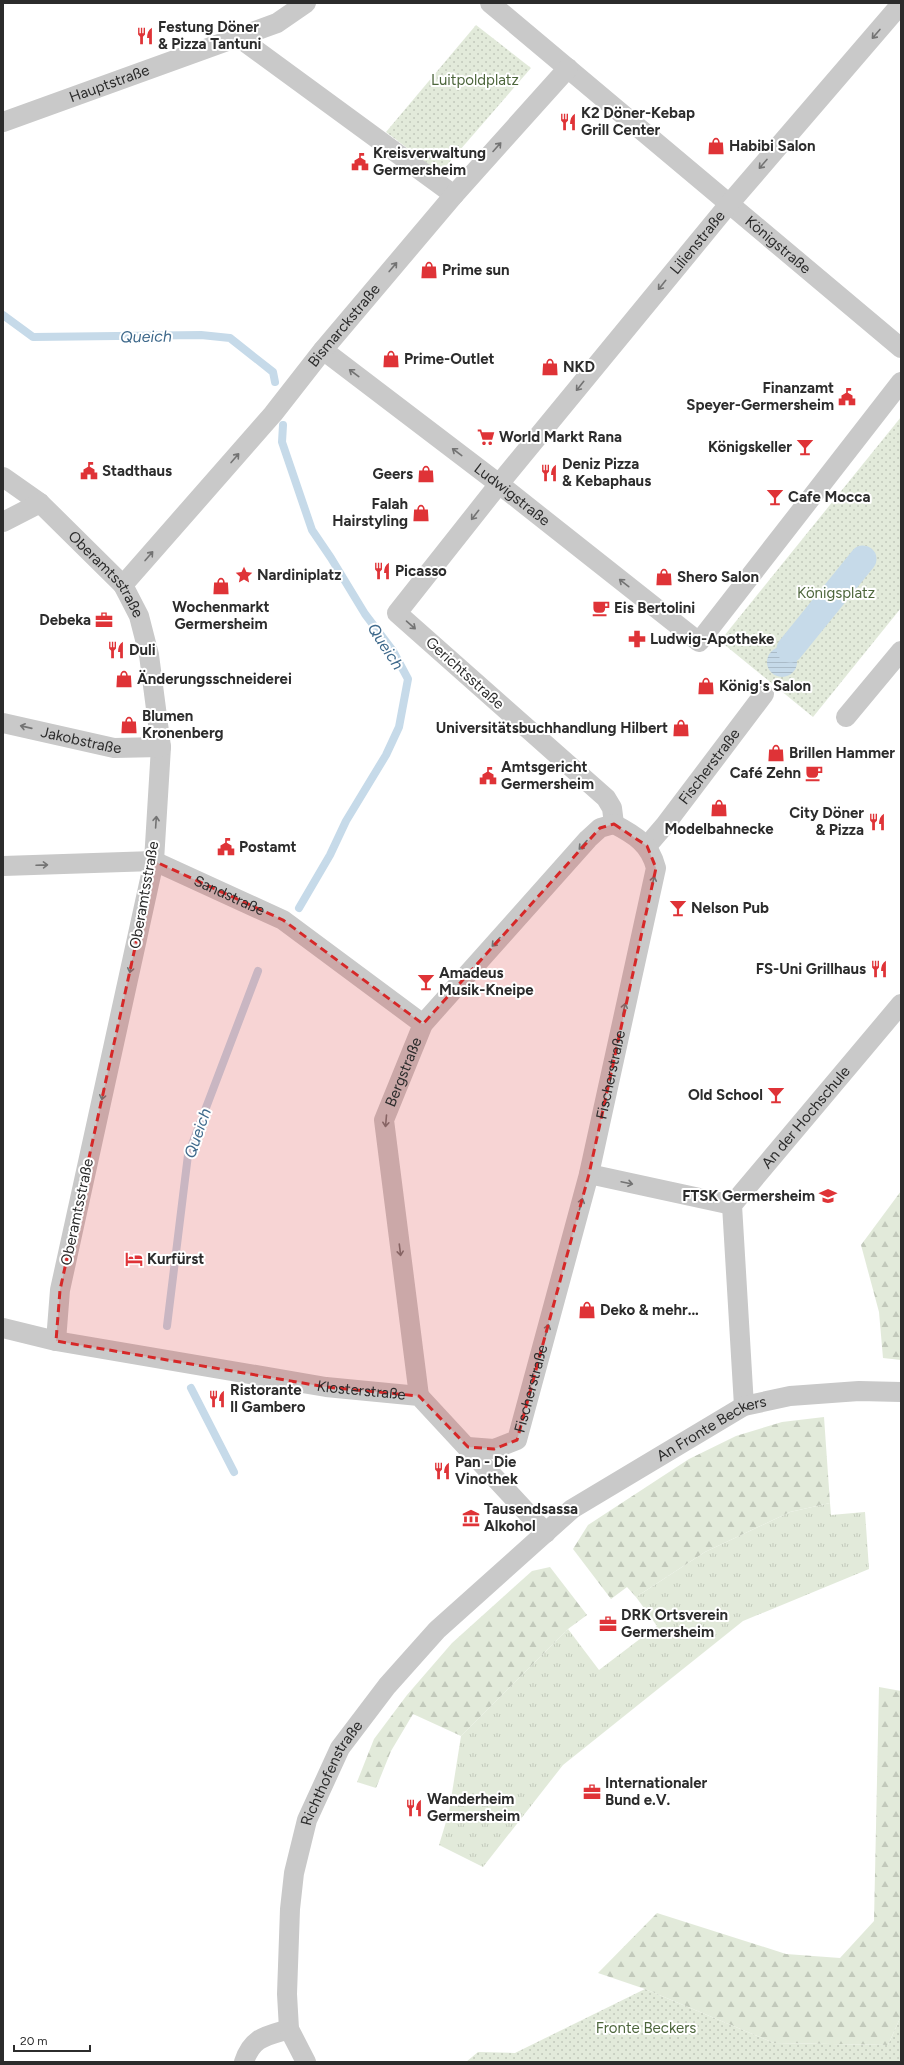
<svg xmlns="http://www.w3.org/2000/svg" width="904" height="2065" font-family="Figtree,sans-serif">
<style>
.grass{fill:url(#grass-tufts)}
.forest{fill:url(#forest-firs)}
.park{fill:url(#park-dots)}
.water{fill:url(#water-rules)}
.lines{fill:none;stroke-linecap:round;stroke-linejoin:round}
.stream{stroke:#c6dae9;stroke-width:8}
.canal{stroke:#c6dae9;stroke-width:27}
.minor{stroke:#c9c9c9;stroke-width:20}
.oneway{stroke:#737373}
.marked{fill:#d62828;fill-opacity:0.2;stroke:#d62828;stroke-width:3;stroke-dasharray:8 5;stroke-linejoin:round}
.labels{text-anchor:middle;stroke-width:4;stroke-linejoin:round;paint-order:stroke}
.poi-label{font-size:15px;font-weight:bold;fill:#2c2c2c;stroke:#fff;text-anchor:start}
.park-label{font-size:15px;fill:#4d663c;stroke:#fff}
.street-label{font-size:15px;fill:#2c2c2c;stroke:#fff}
.water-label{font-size:16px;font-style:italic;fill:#3e698b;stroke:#fff}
</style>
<defs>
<pattern id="grass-tufts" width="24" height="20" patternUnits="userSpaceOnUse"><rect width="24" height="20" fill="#e2eada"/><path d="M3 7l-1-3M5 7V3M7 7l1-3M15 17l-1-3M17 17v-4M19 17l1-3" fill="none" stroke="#c2c9bb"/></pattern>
<pattern id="forest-firs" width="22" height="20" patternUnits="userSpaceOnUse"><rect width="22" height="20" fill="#e2eada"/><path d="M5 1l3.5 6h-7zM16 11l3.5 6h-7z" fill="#c2c9bb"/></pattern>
<pattern id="park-dots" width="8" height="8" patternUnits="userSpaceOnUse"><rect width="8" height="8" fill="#e2eada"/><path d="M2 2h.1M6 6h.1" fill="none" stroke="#c2c9bb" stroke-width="1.8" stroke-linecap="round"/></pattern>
<pattern id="water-rules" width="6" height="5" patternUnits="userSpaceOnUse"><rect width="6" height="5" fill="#c6dae9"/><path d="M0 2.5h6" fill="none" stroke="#aabbc8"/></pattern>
</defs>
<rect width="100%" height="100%" fill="#fff"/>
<!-- grass -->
<path class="grass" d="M 830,1503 L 831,1515 L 865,1512 L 869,1569 L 743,1621 L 563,1765 L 483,1867 L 439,1845 L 449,1812 L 461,1736 L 568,1629 L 599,1670 L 657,1626 L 636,1597 L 705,1552 L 790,1512 Z"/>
<!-- forest -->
<g class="forest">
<path d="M 901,1191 L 901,1360 L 883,1358 L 879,1312 L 861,1245 Z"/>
<path d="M 824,1417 L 830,1503 L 790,1512 L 705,1552 L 636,1597 L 627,1587 L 611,1599 L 573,1549 L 588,1525 L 689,1459 L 736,1436 L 782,1422 Z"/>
<path d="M 550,1567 L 587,1615 L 568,1629 L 461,1736 L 413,1714 L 391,1751 L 376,1788 L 357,1782 L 374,1739 L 407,1695 L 452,1643 L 532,1571 Z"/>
<path d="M 879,1687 L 901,1691 L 901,2016 L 888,2045 L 774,2043 L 645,1989 L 598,1973 L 657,1913 L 786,1954 L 840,1958 L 874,1921 Z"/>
</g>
<!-- park -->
<g class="park">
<path d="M 476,25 L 531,68 L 440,173 L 386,132 Z"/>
<path d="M 901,417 L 901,608 L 813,717 L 720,641 Z"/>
<path d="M 645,1989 L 774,2043 L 888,2045 L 901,2016 L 901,2062 L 466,2062 L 478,2052 L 515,2053 Z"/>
</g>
<!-- water -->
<circle class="water" cx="782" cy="662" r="15"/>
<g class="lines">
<!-- stream -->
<g class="stream">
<path d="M 3,315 L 33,337 L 201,335 L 230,338 L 273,372 L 275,382"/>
<path d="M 283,425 L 282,442 L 312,530 L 331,558 L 365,614 L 393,651 L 408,679 L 399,727 L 386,755 L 346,821 L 330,855 L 299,908"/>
<path d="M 167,1326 L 188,1155 L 258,971"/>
<path d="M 191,1388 L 234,1472"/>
</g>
<!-- canal -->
<path class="canal" d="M 790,649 L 863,559"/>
<!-- minor -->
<g class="minor">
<path id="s1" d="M 490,3 L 901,348"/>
<path d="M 238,37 L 454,195"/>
<path id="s2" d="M 3,122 L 277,23 L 306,3"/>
<path id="s3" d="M 323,350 L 499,484 L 699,642 L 901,382"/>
<path id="s4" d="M 3,477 L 40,503 L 123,585 L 139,616 L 149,655 L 161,747 L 154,861 L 60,1290 L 56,1341"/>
<path d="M 3,522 L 40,503"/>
<path id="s5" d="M 123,585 L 273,414 L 323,350 L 454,195 L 568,68"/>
<path d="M 846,717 L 901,651"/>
<path id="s6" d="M 3,723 L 114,748 L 161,747"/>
<path id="s7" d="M 614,824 L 612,808 L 606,798 L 397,613 L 499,484 L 729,204 L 901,4"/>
<path id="s8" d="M 647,846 L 665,825 L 764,694"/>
<path id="s9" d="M 3,866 L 154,861 L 283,920 L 423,1024"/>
<path d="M 589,1174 L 732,1205"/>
<path id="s10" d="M 3,1328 L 56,1341 L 326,1387 L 419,1396 L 546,1533"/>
<path id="s11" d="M 419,1396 L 384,1120 L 423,1024 L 588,839 L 600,828 L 614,824"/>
<path id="s12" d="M 744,1406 L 732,1205 L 901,1004"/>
<path id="s13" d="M 468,1447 L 494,1449 L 517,1440 L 589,1174 L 656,868 C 650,844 635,835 614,824"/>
<path d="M 244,2062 C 252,2037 266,2036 289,2029"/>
<path id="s14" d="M 306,2062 L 289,2029 L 287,1994 L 290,1909 L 294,1873 L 307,1820 L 340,1748 L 387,1686 L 437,1630 L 572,1509 L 744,1406 L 790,1396 L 859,1391 L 901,1392"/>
</g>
</g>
<!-- one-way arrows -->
<defs><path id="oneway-shaft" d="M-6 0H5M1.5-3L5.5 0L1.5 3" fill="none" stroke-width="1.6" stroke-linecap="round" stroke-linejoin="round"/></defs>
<g class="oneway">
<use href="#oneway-shaft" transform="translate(876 34) rotate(131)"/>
<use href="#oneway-shaft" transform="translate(497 147) rotate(-48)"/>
<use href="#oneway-shaft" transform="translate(763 164) rotate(131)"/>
<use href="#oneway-shaft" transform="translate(393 267) rotate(-50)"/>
<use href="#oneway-shaft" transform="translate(662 285) rotate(129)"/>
<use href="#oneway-shaft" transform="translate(354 373) rotate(-143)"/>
<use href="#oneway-shaft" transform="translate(580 386) rotate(129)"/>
<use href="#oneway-shaft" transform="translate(457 452) rotate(-143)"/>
<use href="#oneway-shaft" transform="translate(235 458) rotate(-49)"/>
<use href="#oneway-shaft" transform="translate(475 515) rotate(128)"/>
<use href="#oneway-shaft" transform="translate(149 556) rotate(-49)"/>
<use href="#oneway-shaft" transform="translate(624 583) rotate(-142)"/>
<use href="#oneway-shaft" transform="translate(411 625) rotate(41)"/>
<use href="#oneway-shaft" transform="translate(26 727) rotate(-167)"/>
<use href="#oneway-shaft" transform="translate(156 822) rotate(-86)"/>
<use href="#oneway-shaft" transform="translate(583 845) rotate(132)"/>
<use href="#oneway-shaft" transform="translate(42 865) rotate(-2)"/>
<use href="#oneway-shaft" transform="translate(653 882) rotate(-78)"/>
<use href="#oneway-shaft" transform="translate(496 942) rotate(132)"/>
<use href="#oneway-shaft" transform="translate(131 967) rotate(102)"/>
<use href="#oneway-shaft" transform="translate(624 1009) rotate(-77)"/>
<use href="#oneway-shaft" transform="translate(103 1094) rotate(102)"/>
<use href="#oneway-shaft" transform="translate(386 1121) rotate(95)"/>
<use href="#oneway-shaft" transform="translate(627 1183) rotate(12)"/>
<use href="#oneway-shaft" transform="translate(581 1204) rotate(-75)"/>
<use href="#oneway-shaft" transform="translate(400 1250) rotate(83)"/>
<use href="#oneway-shaft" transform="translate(547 1330) rotate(-75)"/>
</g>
<!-- marked area -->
<path class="marked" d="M 614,824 L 647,846 L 656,868 L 589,1174 L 517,1440 L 494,1449 L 468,1447 L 419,1396 L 326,1387 L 56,1341 L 60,1290 L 154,861 L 283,920 L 423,1024 L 600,828 Z"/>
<!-- icons -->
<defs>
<g id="restaurant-bare" transform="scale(1.38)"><path d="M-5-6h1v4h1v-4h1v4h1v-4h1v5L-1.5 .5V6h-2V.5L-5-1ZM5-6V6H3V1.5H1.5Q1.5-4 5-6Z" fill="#df3337" stroke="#fff" stroke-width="2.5" paint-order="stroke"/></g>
<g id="shop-bare" transform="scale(1.38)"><path d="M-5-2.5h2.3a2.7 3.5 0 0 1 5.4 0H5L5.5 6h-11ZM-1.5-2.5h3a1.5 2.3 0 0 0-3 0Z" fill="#df3337" stroke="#fff" stroke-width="2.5" paint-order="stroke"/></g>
<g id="civic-bare" transform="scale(1.38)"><path d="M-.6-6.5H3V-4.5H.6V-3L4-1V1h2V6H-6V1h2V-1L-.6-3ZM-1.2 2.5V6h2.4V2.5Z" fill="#df3337" stroke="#fff" stroke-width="2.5" paint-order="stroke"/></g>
<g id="supermarket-bare" transform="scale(1.38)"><path d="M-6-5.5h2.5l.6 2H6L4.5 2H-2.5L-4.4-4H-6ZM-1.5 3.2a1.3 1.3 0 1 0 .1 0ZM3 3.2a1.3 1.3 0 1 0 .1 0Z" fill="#df3337" stroke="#fff" stroke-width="2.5" paint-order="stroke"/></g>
<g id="bar-bare" transform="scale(1.38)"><path d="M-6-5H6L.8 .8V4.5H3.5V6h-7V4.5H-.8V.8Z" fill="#df3337" stroke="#fff" stroke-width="2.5" paint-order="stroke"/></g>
<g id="sight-bare" transform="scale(1.38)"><path d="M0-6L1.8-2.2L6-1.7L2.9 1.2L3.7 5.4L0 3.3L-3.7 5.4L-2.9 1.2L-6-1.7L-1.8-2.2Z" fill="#df3337" stroke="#fff" stroke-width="2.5" paint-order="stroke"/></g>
<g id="cafe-bare" transform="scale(1.38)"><path d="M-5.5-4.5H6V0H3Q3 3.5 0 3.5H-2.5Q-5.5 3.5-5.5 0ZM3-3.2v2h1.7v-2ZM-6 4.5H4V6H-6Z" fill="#df3337" stroke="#fff" stroke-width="2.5" paint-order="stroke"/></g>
<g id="office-bare" transform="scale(1.38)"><path d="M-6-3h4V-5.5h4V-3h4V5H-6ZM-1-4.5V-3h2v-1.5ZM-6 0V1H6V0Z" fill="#df3337" stroke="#fff" stroke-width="2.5" paint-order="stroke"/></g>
<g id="pharmacy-bare" transform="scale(1.38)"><path d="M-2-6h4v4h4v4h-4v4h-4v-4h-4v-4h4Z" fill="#df3337" stroke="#fff" stroke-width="2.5" paint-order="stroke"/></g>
<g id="university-bare" transform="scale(1.38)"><path d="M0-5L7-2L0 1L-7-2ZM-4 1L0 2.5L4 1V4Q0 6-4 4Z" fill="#df3337" stroke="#fff" stroke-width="2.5" paint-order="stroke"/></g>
<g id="hotel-bare" transform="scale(1.38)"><path d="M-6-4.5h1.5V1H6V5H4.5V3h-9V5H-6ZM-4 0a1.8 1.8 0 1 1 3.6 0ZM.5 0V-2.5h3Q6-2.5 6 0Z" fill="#df3337" stroke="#fff" stroke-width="2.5" paint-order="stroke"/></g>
<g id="museum-bare" transform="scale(1.38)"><path d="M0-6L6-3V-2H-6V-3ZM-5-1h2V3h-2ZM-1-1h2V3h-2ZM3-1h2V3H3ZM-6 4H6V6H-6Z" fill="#df3337" stroke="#fff" stroke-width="2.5" paint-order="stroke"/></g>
</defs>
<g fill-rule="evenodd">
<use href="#restaurant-bare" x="145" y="36"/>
<use href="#restaurant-bare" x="568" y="122"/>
<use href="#shop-bare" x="716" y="146"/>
<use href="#civic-bare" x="360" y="162"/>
<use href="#shop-bare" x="429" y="270"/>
<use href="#shop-bare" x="391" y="359"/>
<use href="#shop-bare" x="550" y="367"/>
<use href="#civic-bare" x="847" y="397"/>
<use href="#supermarket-bare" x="486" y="437"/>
<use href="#bar-bare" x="805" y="447"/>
<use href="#civic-bare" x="89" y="471"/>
<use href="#restaurant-bare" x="549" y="473"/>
<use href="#shop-bare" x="426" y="474"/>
<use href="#bar-bare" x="775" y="497"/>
<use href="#shop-bare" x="421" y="513"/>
<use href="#restaurant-bare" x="382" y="571"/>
<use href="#sight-bare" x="244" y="575"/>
<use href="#shop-bare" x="664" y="577"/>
<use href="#shop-bare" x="221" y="586"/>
<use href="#cafe-bare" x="601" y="608"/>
<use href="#office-bare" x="104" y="620"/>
<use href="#pharmacy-bare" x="637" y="639"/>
<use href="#restaurant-bare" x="116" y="650"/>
<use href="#shop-bare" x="124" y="679"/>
<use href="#shop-bare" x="706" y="686"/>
<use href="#shop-bare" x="129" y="725"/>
<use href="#shop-bare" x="681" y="728"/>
<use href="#shop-bare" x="776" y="753"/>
<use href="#cafe-bare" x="814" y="773"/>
<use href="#civic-bare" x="488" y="776"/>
<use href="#shop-bare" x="719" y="808"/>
<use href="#restaurant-bare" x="877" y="822"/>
<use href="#civic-bare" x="226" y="847"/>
<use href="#bar-bare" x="678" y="908"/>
<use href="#restaurant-bare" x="879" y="969"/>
<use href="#bar-bare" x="426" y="982"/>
<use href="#bar-bare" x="776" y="1095"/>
<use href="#university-bare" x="828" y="1196"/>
<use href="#hotel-bare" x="134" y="1259"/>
<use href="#shop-bare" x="587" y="1310"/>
<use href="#restaurant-bare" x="217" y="1399"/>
<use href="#restaurant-bare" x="442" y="1471"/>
<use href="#museum-bare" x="471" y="1518"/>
<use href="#office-bare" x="608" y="1624"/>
<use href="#office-bare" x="592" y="1792"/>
<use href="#restaurant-bare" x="414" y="1808"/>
</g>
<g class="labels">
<!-- poi labels -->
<g class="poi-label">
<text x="158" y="32">Festung Döner<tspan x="158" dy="17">&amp; Pizza Tantuni</tspan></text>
<text x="581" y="118">K2 Döner-Kebap<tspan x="581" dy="17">Grill Center</tspan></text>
<text x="729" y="151">Habibi Salon</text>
<text x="373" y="158">Kreisverwaltung<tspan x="373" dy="17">Germersheim</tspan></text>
<text x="442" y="275">Prime sun</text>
<text x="404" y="364">Prime-Outlet</text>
<text x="563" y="372">NKD</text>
<text x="834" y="393" text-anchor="end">Finanzamt<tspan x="834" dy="17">Speyer-Germersheim</tspan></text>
<text x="499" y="442">World Markt Rana</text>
<text x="792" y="452" text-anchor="end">Königskeller</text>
<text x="562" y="469">Deniz Pizza<tspan x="562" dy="17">&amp; Kebaphaus</tspan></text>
<text x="102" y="476">Stadthaus</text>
<text x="413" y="479" text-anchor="end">Geers</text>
<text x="788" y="502">Cafe Mocca</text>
<text x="408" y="509" text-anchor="end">Falah<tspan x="408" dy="17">Hairstyling</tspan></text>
<text x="395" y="576">Picasso</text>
<text x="257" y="580">Nardiniplatz</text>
<text x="677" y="582">Shero Salon</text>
<text x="221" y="612" text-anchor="middle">Wochenmarkt<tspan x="221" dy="17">Germersheim</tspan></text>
<text x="614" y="613">Eis Bertolini</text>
<text x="91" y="625" text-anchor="end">Debeka</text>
<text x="650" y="644">Ludwig-Apotheke</text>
<text x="129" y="655">Duli</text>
<text x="137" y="684">Änderungsschneiderei</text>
<text x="719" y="691">König's Salon</text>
<text x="142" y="721">Blumen<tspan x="142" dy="17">Kronenberg</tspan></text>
<text x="668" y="733" text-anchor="end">Universitätsbuchhandlung Hilbert</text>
<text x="789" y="758">Brillen Hammer</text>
<text x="501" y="772">Amtsgericht<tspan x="501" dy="17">Germersheim</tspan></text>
<text x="801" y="778" text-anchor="end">Café Zehn</text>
<text x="864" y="818" text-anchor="end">City Döner<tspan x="864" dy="17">&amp; Pizza</tspan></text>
<text x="719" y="834" text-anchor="middle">Modelbahnecke</text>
<text x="239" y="852">Postamt</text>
<text x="691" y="913">Nelson Pub</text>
<text x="866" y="974" text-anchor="end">FS-Uni Grillhaus</text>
<text x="439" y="978">Amadeus<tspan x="439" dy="17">Musik-Kneipe</tspan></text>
<text x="763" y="1100" text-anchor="end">Old School</text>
<text x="815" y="1201" text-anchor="end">FTSK Germersheim</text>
<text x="147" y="1264">Kurfürst</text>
<text x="600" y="1315">Deko &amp; mehr...</text>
<text x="230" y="1395">Ristorante<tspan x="230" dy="17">Il Gambero</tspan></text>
<text x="455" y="1467">Pan - Die<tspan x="455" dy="17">Vinothek</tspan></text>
<text x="484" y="1514">Tausendsassa<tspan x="484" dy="17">Alkohol</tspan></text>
<text x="621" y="1620">DRK Ortsverein<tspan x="621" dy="17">Germersheim</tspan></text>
<text x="605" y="1788">Internationaler<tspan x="605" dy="17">Bund e.V.</tspan></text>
<text x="427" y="1804">Wanderheim<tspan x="427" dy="17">Germersheim</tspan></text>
</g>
<!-- park labels -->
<g class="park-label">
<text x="475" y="85">Luitpoldplatz</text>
<text x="836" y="598">Königsplatz</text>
<text x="646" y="2033">Fronte Beckers</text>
</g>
<!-- street labels -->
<g class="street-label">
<text dy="5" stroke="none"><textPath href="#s2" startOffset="113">Hauptstraße</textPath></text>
<text dy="5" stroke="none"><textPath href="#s7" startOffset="784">Lilienstraße</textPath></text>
<text dy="5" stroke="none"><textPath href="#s1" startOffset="376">Königstraße</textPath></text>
<text dy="5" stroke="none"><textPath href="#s5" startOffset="341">Bismarckstraße</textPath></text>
<text dy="5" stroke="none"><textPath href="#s3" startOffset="238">Ludwigstraße</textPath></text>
<text dy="5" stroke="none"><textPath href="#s4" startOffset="143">Oberamtsstraße</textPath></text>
<text transform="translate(465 673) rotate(42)" y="5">Gerichtsstraße</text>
<text dy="5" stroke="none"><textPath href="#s6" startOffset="80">Jakobstraße</textPath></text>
<text dy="5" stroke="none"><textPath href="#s8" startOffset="101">Fischerstraße</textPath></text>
<text transform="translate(144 895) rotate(-80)" y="5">Oberamtsstraße</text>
<text dy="5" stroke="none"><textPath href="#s9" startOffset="234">Sandstraße</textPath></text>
<text dy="5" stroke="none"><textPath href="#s11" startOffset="330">Bergstraße</textPath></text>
<text dy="5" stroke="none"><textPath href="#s13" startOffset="428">Fischerstraße</textPath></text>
<text dy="5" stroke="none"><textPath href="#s12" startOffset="316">An der Hochschule</textPath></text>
<text transform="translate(77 1212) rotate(-78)" y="5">Oberamtsstraße</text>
<text dy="5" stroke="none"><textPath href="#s13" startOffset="104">Fischerstraße</textPath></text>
<text dy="5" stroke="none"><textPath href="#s10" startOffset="364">Klosterstraße</textPath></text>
<text dy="5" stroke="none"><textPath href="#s14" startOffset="823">An Fronte Beckers</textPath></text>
<text dy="5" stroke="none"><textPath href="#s14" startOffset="301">Richthofenstraße</textPath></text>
</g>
<!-- water labels -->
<g class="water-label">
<text transform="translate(146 336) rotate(-1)" y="6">Queich</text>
<text transform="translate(386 646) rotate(57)" y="6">Queich</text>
<text transform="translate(197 1133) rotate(-71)" y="6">Queich</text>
</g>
</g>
<!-- border -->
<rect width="904" height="2065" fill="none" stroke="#2c2c2c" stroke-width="8"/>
<!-- scale -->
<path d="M14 2045v6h76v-6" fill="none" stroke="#2c2c2c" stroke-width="2"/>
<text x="20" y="2045" font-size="12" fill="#2c2c2c" stroke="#ffffff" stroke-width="3" paint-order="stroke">20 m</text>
</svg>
